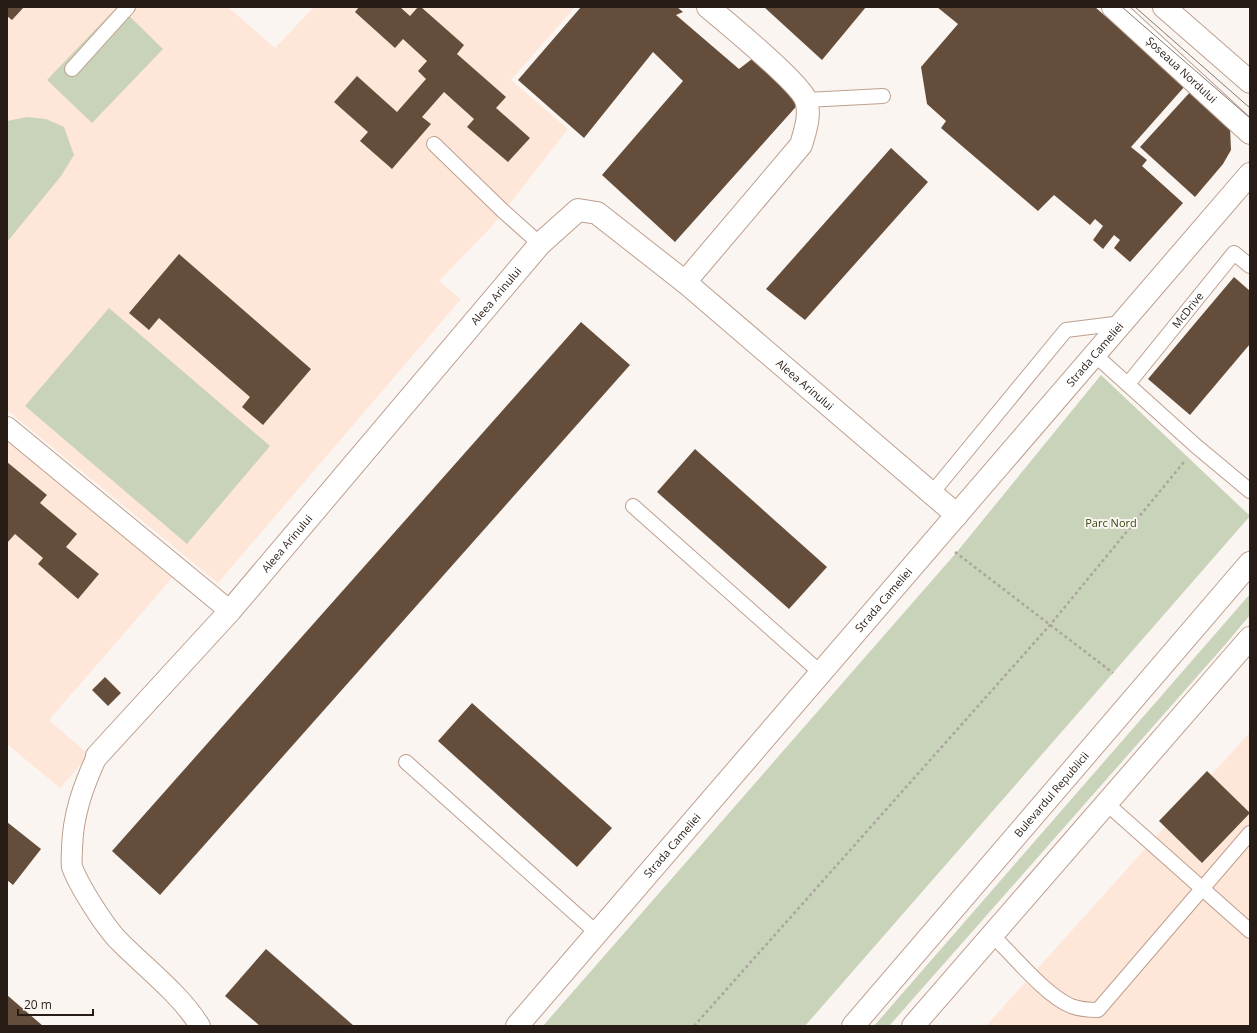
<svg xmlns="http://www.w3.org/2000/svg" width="1257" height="1033" font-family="'Open Sans',sans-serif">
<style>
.built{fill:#fee6d9}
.green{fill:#c9d3b9}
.building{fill:#644e3b}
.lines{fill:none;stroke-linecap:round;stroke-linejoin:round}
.service-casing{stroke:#bd9f8e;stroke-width:16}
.pedestrian-casing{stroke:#bd9f8e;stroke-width:22}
.minor-casing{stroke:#bd9f8e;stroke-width:24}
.secondary-casing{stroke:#bd9f8e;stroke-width:24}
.primary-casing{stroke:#bd9f8e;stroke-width:24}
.path{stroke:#aca59f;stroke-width:2.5;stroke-dasharray:3 3;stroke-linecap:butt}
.service{stroke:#fff;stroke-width:14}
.pedestrian{stroke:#fff;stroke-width:20}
.minor{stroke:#fff;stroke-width:22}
.secondary{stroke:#fff;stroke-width:22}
.primary{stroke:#fff;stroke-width:22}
.tram{stroke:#827973;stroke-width:1}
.labels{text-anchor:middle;stroke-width:4;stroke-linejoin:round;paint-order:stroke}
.street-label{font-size:11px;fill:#281d16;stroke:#fbf5f1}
.park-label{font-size:11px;fill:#36460d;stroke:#fbf5f1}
</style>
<rect width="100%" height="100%" fill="#fbf5f1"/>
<!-- built -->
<g class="built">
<path d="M 7,7 L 228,7 L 275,48 L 314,7 L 575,7 L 511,80 L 568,129 L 493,225 L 439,281 L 461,299 L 218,583 L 7,410 Z"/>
<path d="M 7,439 L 172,578 L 49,720 L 89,755 L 60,788 L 7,744 Z"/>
<path d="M 1250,732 L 1250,1026 L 986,1026 Z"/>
</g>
<!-- green -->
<g class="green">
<path d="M 117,7 L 120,7 L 163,49 L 92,123 L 47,80 Z"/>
<path d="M 27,117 L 46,119 L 64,127 L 74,155 L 61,176 L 7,242 L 7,121 Z"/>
<path d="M 109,308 L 270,446 L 187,544 L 25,406 Z"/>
<path d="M 1101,375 L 1250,516 L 805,1026 L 543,1026 L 956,553 Z"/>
<path d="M 1250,594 L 1250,615 L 1224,646 L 889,1026 L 874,1026 Z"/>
</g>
<!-- building -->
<g class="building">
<path d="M 7,7 L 24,7 L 12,20 L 7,16 Z"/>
<path d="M 359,7 L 400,7 L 410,16 L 418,7 L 421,7 L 464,45 L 457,54 L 506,97 L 496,108 L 530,138 L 508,162 L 467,127 L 474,119 L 444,92 L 422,117 L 431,124 L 392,169 L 360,141 L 368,132 L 334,102 L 357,76 L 397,112 L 426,79 L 418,71 L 427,61 L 403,39 L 395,48 L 355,12 Z"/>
<path d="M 581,7 L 677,7 L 683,12 L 676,15 L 739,69 L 752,59 L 802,100 L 675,242 L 602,175 L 683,81 L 653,52 L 584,138 L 518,80 Z"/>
<path d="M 764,7 L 866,7 L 822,60 Z"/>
<path d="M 937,7 L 1095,7 L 1185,86 L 1131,147 L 1147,160 L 1142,166 L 1183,203 L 1130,262 L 1114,248 L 1120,240 L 1114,235 L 1103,249 L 1093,240 L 1103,226 L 1095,219 L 1090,225 L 1054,195 L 1038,211 L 941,128 L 946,121 L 927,104 L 921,67 L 958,24 Z"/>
<path d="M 1192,90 L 1230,128 L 1231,150 L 1223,164 L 1195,197 L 1140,147 Z"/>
<path d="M 891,148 L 928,182 L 805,320 L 766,289 Z"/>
<path d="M 179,254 L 311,369 L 263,425 L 242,407 L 250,397 L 159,318 L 149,330 L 129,313 Z"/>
<path d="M 1234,277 L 1250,291 L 1250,344 L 1190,415 L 1148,379 Z"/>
<path d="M 581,322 L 630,365 L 160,895 L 112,851 Z"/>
<path d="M 695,449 L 827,567 L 789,609 L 657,492 Z"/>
<path d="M 7,462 L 47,495 L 40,503 L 77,534 L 66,547 L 99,574 L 78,599 L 38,564 L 43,558 L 15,534 L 7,543 Z"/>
<path d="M 105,677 L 121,693 L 108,706 L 92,690 Z"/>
<path d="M 472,703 L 612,828 L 577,867 L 438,741 Z"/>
<path d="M 1207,771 L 1250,813 L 1202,863 L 1159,821 Z"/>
<path d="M 7,822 L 41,849 L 13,885 L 7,880 Z"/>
<path d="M 266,949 L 354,1026 L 260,1026 L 225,996 Z"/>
<path d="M 7,995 L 43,1026 L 7,1026 Z"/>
</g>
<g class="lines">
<!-- service casing -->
<g class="service-casing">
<g id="service">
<path d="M 72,69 L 128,7"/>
<path d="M 806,100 L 883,96"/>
<path d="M 434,144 L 503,211 L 540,244"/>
<path d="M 1095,355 L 1196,446 L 1250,491"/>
<path id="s1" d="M 1128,384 L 1234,253 L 1250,266"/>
<path d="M 932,493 L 1066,330 L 1122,323"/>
<path d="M 633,506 L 821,673"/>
<path d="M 406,762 L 597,933"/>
<path d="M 1106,803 L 1250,931"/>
<path d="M 992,935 C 1013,955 1045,995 1071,1006 C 1079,1009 1089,1010 1098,1010 L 1250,833"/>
</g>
</g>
<!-- pedestrian casing -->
<g class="pedestrian-casing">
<g id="pedestrian">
<path d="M 7,427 L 230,611"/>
<path d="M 97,756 C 83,787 73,814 72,848 C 72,854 71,861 72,867 C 79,886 106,929 121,943 C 148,970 180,994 200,1026"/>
</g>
</g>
<!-- minor casing -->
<g class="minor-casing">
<g id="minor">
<path d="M 685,282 L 801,145 C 805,131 811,115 806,100 C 799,82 727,23 708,7"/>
<path id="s2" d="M 97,756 L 230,611 L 540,244 L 578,210 L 597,213 L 685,282 L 957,515"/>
<path id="s3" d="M 517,1026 L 1250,174"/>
</g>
</g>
<!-- secondary casing -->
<g class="secondary-casing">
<g id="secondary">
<path id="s4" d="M 1113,7 L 1250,133"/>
<path d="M 1164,7 L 1250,82"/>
</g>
</g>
<!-- primary casing -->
<g class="primary-casing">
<g id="primary">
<path id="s5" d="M 853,1026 L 1250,563"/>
<path d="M 913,1026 L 1250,638"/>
</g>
</g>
<!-- path -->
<g class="path">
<path d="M 955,552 L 1113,673"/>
<path d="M 694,1026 L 1050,625 L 1184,462"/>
</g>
<!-- service -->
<use href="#service" class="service"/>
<!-- pedestrian -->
<use href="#pedestrian" class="pedestrian"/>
<!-- minor -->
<use href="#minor" class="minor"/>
<!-- secondary -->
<use href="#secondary" class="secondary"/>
<!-- primary -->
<use href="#primary" class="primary"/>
<!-- tram -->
<g class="tram">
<path d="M 1122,7 L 1250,118"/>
<path d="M 1135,7 L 1250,108"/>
</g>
</g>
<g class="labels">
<!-- street labels -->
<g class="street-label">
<text dy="4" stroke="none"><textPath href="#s4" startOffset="93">Șoseaua Nordului</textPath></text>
<text dy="4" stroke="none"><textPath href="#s2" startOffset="609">Aleea Arinului</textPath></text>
<text dy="4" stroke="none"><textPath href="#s1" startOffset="95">McDrive</textPath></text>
<text dy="4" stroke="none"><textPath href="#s3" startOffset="886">Strada Cameliei</textPath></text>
<text dy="4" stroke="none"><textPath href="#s2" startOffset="1017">Aleea Arinului</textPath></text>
<text dy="4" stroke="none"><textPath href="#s2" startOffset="285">Aleea Arinului</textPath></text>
<text dy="4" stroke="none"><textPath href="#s3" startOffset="562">Strada Cameliei</textPath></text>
<text dy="4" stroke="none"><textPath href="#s5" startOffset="305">Bulevardul Republicii</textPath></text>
<text dy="4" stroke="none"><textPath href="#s3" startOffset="238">Strada Cameliei</textPath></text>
</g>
<!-- park labels -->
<g class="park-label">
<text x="1111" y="527">Parc Nord</text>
</g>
</g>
<!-- border -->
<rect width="1257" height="1033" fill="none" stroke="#281d16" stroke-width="16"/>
<!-- scale -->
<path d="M18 1009v6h75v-6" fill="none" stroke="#281d16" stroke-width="2"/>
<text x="24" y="1009" font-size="12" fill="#281d16" stroke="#fbf5f1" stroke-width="3" paint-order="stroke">20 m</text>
</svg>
